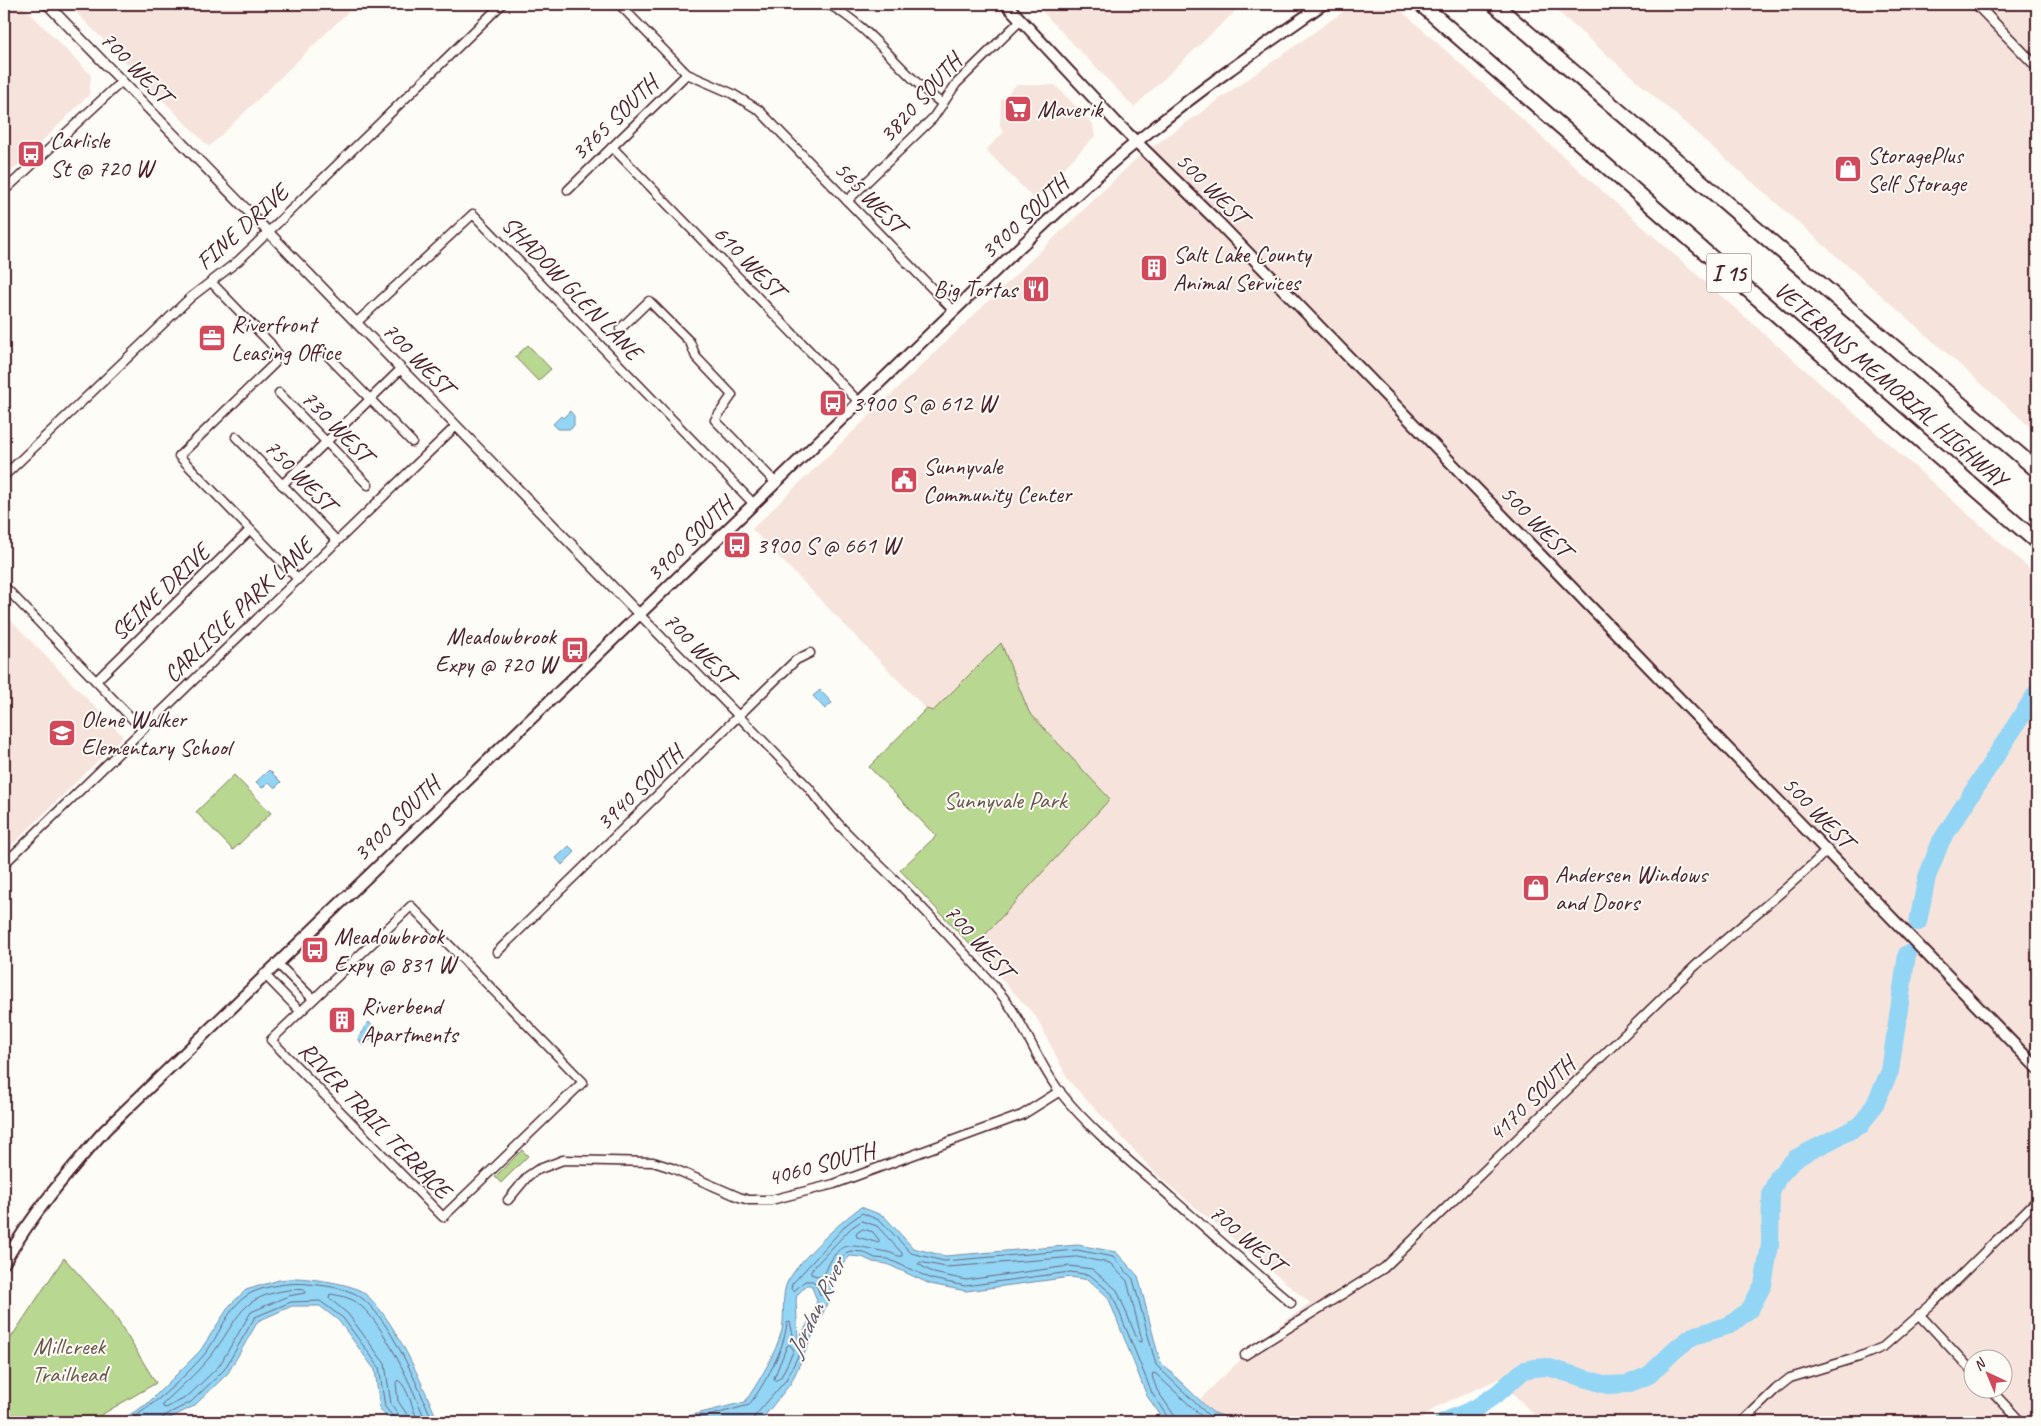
<svg xmlns="http://www.w3.org/2000/svg" width="2041" height="1426" font-family="Caveat,sans-serif">
<style>
.built{fill:#f6e4dc;fill-rule:evenodd}
.green{fill:#b8d790;stroke:#817b5e}
.water{fill:#93d5f5;stroke:#768ca4;fill-rule:evenodd}
.lines{fill:none;stroke-linecap:round;stroke-linejoin:round}
.shore{stroke:#67687c;stroke-width:1}
.river{stroke:#93d5f5;stroke-width:18}
.minor-casing{stroke:#4a1f2b;stroke-width:11}
.tertiary-casing{stroke:#4a1f2b;stroke-width:12}
.secondary-casing{stroke:#4a1f2b;stroke-width:14}
.motorway-casing{stroke:#4a1f2b;stroke-width:18}
.minor{stroke:#fdfcf7;stroke-width:8}
.tertiary{stroke:#fdfcf7;stroke-width:9}
.secondary{stroke:#fdfcf7;stroke-width:10}
.motorway{stroke:#fdfcf7;stroke-width:14}
.labels{text-anchor:middle;stroke-width:4;stroke-linejoin:round;paint-order:stroke}
.shield{fill:#fdfcf7;stroke:#806168;stroke-width:1}
.shield-label{font-size:22px;font-weight:bold;fill:#4a1f2b}
.street-label{font-size:24px;fill:#4a1f2b;stroke:#fdfcf7}
.poi-label{font-size:24px;fill:#4a1f2b;stroke:#fdfcf7;text-anchor:start}
.park-label{font-size:24px;fill:#6b5649;stroke:#fdfcf7}
.water-label{font-size:25px;font-style:italic;fill:#605668;stroke:#fdfcf7}
</style>
<rect width="100%" height="100%" fill="#fdfcf7"/>
<filter id="ink" filterUnits="userSpaceOnUse"><feTurbulence type="fractalNoise" baseFrequency=".02" numOctaves="2"/><feDisplacementMap in="SourceGraphic" scale="10" xChannelSelector="R" yChannelSelector="G"/><feConvolveMatrix kernelMatrix="1 2 1 2 8 2 1 2 1" color-interpolation-filters="sRGB"/></filter>
<g filter="url(#ink)">
<!-- built -->
<g class="built">
<path d="M 4,4 L 21,4 L 91,75 L 89,95 L 4,179 Z"/>
<path d="M 68,4 L 356,4 L 209,147 Z"/>
<path d="M 1035,4 L 1243,4 L 1134,107 Z"/>
<path d="M 1354,4 L 1394,4 L 1582,173 L 2037,575 L 2037,1422 L 1541,1422 L 1499,1379 L 1436,1407 L 1418,1422 L 1239,1422 L 1212,1412 L 1199,1400 L 1265,1336 L 1310,1303 L 1160,1178 L 1069,1081 L 1036,1017 L 973,948 L 1110,799 L 1029,712 L 1001,644 L 933,711 L 926,709 L 752,529 L 1138,157 ZM 1974,1358 L 2004,1358 L 2004,1388 L 1974,1388 Z"/>
<path d="M 1549,4 L 2037,4 L 2037,433 L 1849,267 Z"/>
<path d="M 1016,85 L 1055,85 L 1093,124 L 1095,136 L 1034,199 L 986,150 L 1004,132 L 1000,126 L 1001,100 Z"/>
<path d="M 4,613 L 123,736 L 4,853 Z"/>
</g>
<!-- green -->
<g class="green">
<path d="M 528,345 L 551,369 L 538,381 L 515,357 Z"/>
<path d="M 1001,643 L 1029,712 L 1110,799 L 973,948 L 900,870 L 936,836 L 869,767 L 926,709 L 933,711 Z"/>
<path d="M 234,775 L 271,813 L 233,850 L 196,812 Z"/>
<path d="M 522,1150 L 528,1156 L 501,1183 L 495,1177 Z"/>
<path d="M 64,1258 L 112,1311 L 156,1383 L 89,1422 L 4,1422 L 4,1348 Z"/>
</g>
<!-- water -->
<g class="water">
<path d="M 570,411 L 574,416 L 574,425 L 571,429 L 558,429 L 553,424 L 561,416 L 563,418 Z"/>
<path d="M 820,690 L 832,703 L 825,709 L 813,696 Z"/>
<path d="M 269,770 L 281,782 L 275,788 L 269,782 L 262,788 L 256,782 Z"/>
<path d="M 569,846 L 575,852 L 562,865 L 556,858 Z"/>
<path d="M 369,1022 L 374,1028 L 375,1035 L 363,1046 L 358,1038 L 365,1029 L 363,1028 Z"/>
<path d="M 861,1207 L 884,1216 L 913,1248 L 945,1256 L 1078,1245 L 1116,1252 L 1138,1276 L 1160,1362 L 1212,1412 L 1239,1422 L 1166,1422 L 1164,1420 L 1147,1396 L 1108,1297 L 1089,1280 L 1071,1277 L 966,1291 L 930,1284 L 887,1264 L 873,1262 L 862,1257 L 850,1256 L 837,1271 L 826,1306 L 791,1383 L 762,1419 L 754,1422 L 664,1422 L 745,1402 C 760,1380 775,1355 782,1330 C 785,1316 781,1292 788,1281 C 801,1258 840,1222 861,1207 ZM 807,1285 L 811,1285 L 817,1300 L 814,1313 L 798,1340 L 796,1300 L 797,1295 Z"/>
<path d="M 297,1278 C 314,1279 347,1283 361,1291 C 391,1310 425,1389 438,1422 L 391,1422 L 380,1409 L 375,1370 L 339,1321 L 320,1306 L 292,1306 L 258,1321 L 228,1373 L 194,1406 L 162,1422 L 118,1422 L 147,1404 L 200,1351 L 230,1305 L 246,1290 L 279,1280 Z"/>
</g>
<g class="lines">
<!-- shore -->
<g class="shore">
<path d="M 862,1221 L 877,1226 L 902,1253 L 902,1256 C 897,1257 893,1253 887,1252 C 849,1246 840,1234 823,1278 L 811,1274 L 811,1270 L 851,1228 Z"/>
<path d="M 863,1229 L 873,1232 L 879,1240 L 879,1243 L 857,1237 L 856,1234 Z"/>
<path d="M 1077,1257 L 1110,1263 L 1127,1281 L 1142,1340 L 1142,1342 L 1138,1341 L 1117,1290 L 1092,1269 L 1069,1266 L 966,1280 L 934,1273 L 918,1264 L 920,1262 L 946,1267 Z"/>
<path d="M 297,1289 L 304,1290 L 305,1293 L 288,1296 L 251,1312 L 219,1366 L 187,1397 L 166,1408 L 163,1407 L 163,1404 C 178,1389 196,1374 209,1358 C 242,1317 236,1295 297,1289 Z"/>
<path d="M 790,1345 L 794,1350 L 781,1377 L 775,1381 L 774,1378 L 787,1346 Z"/>
<path d="M 127,1422 C 155,1404 182,1380 204,1355 C 219,1337 227,1307 249,1294 C 264,1286 290,1282 308,1284 C 321,1285 348,1288 359,1296 C 389,1316 419,1388 433,1422"/>
<path d="M 161,1422 L 164,1416 L 191,1402 L 224,1370 L 255,1317 L 291,1302 L 320,1301 L 343,1318 L 379,1367 L 385,1407 L 394,1418 L 394,1422"/>
<path d="M 401,1422 L 399,1415 L 391,1404 L 385,1364 L 348,1314 L 329,1298 L 330,1294 C 337,1295 349,1297 356,1302 C 383,1320 414,1391 426,1422"/>
<path d="M 408,1422 L 406,1413 L 398,1401 L 396,1383 L 398,1380 C 408,1387 413,1410 418,1422"/>
<path d="M 686,1422 L 749,1405 C 765,1383 784,1351 787,1323 L 790,1322 L 794,1339 L 802,1343 L 803,1346 L 786,1380 L 754,1417 L 753,1422"/>
<path d="M 1169,1422 L 1168,1418 L 1152,1393 L 1112,1294 L 1090,1275 L 1070,1272 L 965,1286 L 932,1279 L 888,1259 L 875,1258 L 863,1252 L 850,1251 L 846,1253 L 833,1268 L 823,1296 L 820,1295 L 816,1284 L 813,1281 L 805,1281 L 794,1291 L 791,1289 L 792,1284 L 847,1224 L 862,1213 L 881,1221 L 911,1253 L 944,1261 L 1077,1250 L 1113,1257 L 1133,1279 L 1156,1365 L 1208,1415 L 1225,1422"/>
<path d="M 1175,1422 L 1174,1415 L 1157,1390 L 1152,1376 L 1153,1373 L 1156,1374 L 1208,1422"/>
</g>
<!-- river -->
<g class="river">
<path d="M 1918,922 L 1927,877 L 1941,841 L 2037,692"/>
<path d="M 1443,1422 L 1476,1408 L 1498,1393 L 1524,1370 L 1535,1368 L 1547,1367 L 1607,1385 L 1628,1384 L 1649,1375 L 1676,1349 L 1693,1336 L 1730,1325 L 1750,1309 L 1763,1285 L 1770,1245 L 1771,1193 L 1778,1177 L 1796,1158 L 1861,1125 L 1876,1102 L 1890,1071 L 1907,954"/>
</g>
<!-- minor casing -->
<g class="minor-casing">
<g id="minor">
<path d="M 619,4 L 687,74 L 731,93 L 759,110 L 954,311"/>
<path d="M 828,4 C 873,28 901,75 943,104"/>
<path d="M 612,147 L 859,402"/>
<path d="M 568,190 L 687,74"/>
<path d="M 4,191 L 122,81"/>
<path d="M 847,201 L 933,118 L 956,84 L 1021,20"/>
<path d="M 211,282 L 270,343 L 278,354 L 274,364 L 179,456 L 297,578"/>
<path d="M 356,323 L 473,214 L 754,504"/>
<path d="M 620,329 L 649,301 L 690,342 L 696,357 L 732,395 L 715,420 L 776,483"/>
<path d="M 323,351 L 412,442"/>
<path d="M 279,393 L 368,485"/>
<path d="M 236,437 L 336,540"/>
<path d="M 4,476 L 191,297 L 238,261 L 255,245 L 502,4"/>
<path d="M 282,485 L 401,369"/>
<path d="M 4,586 L 142,729"/>
<path d="M 639,614 L 809,788 C 836,827 872,856 905,890 C 937,923 969,957 999,992 C 1025,1022 1036,1061 1060,1092 C 1088,1127 1124,1157 1158,1186 C 1202,1225 1247,1265 1291,1303"/>
<path d="M 96,681 L 250,530"/>
<path d="M 4,864 L 456,426"/>
<path d="M 411,906 L 583,1082 L 443,1217 L 271,1040 Z"/>
<path d="M 497,952 L 764,691 L 796,660 L 810,653"/>
<path d="M 277,963 L 313,999"/>
<path d="M 264,974 L 300,1011"/>
<path d="M 508,1200 L 528,1176 L 537,1170 L 563,1160 L 653,1162 L 672,1168 L 739,1197 L 749,1200 L 771,1200 L 834,1184 L 1022,1115 L 1060,1091"/>
<path d="M 1919,1314 L 1974,1373"/>
<path d="M 1245,1355 L 1384,1268 L 1692,969 C 1736,928 1785,893 1827,850"/>
<path d="M 1989,1388 L 2021,1422"/>
<path d="M 1742,1422 L 1776,1389 L 1790,1378 L 1859,1357 L 1883,1347 L 1934,1302 L 2037,1200"/>
</g>
</g>
<!-- tertiary casing -->
<g class="tertiary-casing">
<g id="tertiary">
<path d="M 47,4 L 639,614"/>
<path d="M 1976,4 L 2037,67"/>
</g>
</g>
<!-- secondary casing -->
<g class="secondary-casing">
<g id="secondary">
<path d="M 1006,4 L 1115,121 L 1219,223 L 2037,1068"/>
<path d="M 4,1263 C 32,1214 68,1172 105,1130 L 1021,246 C 1065,205 1108,164 1155,127 C 1209,83 1266,44 1323,4"/>
</g>
</g>
<!-- motorway casing -->
<g class="motorway-casing">
<g id="motorway">
<path d="M 1421,4 L 2037,542"/>
<path d="M 1494,4 L 2037,470"/>
</g>
</g>
<!-- minor -->
<use href="#minor" class="minor"/>
<!-- tertiary -->
<use href="#tertiary" class="tertiary"/>
<!-- secondary -->
<use href="#secondary" class="secondary"/>
<!-- motorway -->
<use href="#motorway" class="motorway"/>
</g>
</g>
<!-- icons -->
<defs>
<g id="supermarket-square" transform="scale(1.4375)"><rect x="-9" y="-9" width="18" height="18" rx="4" fill="#d1495b" stroke="#fdfcf7"/><path d="M-6-5.5h2.5l.6 2H6L4.5 2H-2.5L-4.4-4H-6ZM-1.5 3.2a1.3 1.3 0 1 0 .1 0ZM3 3.2a1.3 1.3 0 1 0 .1 0Z" fill="#fff"/></g>
<g id="bus-square" transform="scale(1.4375)"><rect x="-9" y="-9" width="18" height="18" rx="4" fill="#d1495b" stroke="#fdfcf7"/><path d="M-5-6H5V4H4V6H2V4H-2V6H-4V4H-5ZM-3.5-4V0h7V-4ZM-3.5 1.2v1.5H-2V1.2ZM2 1.2v1.5H3.5V1.2Z" fill="#fff"/></g>
<g id="shop-square" transform="scale(1.4375)"><rect x="-9" y="-9" width="18" height="18" rx="4" fill="#d1495b" stroke="#fdfcf7"/><path d="M-5-2.5h2.3a2.7 3.5 0 0 1 5.4 0H5L5.5 6h-11ZM-1.5-2.5h3a1.5 2.3 0 0 0-3 0Z" fill="#fff"/></g>
<g id="building-square" transform="scale(1.4375)"><rect x="-9" y="-9" width="18" height="18" rx="4" fill="#d1495b" stroke="#fdfcf7"/><path d="M-4-6H4V6H1V3H-1V6H-4ZM-2.5-4.3h1.7v1.8h-1.7ZM.8-4.3h1.7v1.8H.8ZM-2.5-1h1.7V.8h-1.7ZM.8-1h1.7V.8H.8Z" fill="#fff"/></g>
<g id="restaurant-square" transform="scale(1.4375)"><rect x="-9" y="-9" width="18" height="18" rx="4" fill="#d1495b" stroke="#fdfcf7"/><path d="M-5-6h1v4h1v-4h1v4h1v-4h1v5L-1.5 .5V6h-2V.5L-5-1ZM5-6V6H3V1.5H1.5Q1.5-4 5-6Z" fill="#fff"/></g>
<g id="office-square" transform="scale(1.4375)"><rect x="-9" y="-9" width="18" height="18" rx="4" fill="#d1495b" stroke="#fdfcf7"/><path d="M-6-3h4V-5.5h4V-3h4V5H-6ZM-1-4.5V-3h2v-1.5ZM-6 0V1H6V0Z" fill="#fff"/></g>
<g id="civic-square" transform="scale(1.4375)"><rect x="-9" y="-9" width="18" height="18" rx="4" fill="#d1495b" stroke="#fdfcf7"/><path d="M-.6-6.5H3V-4.5H.6V-3L4-1V1h2V6H-6V1h2V-1L-.6-3ZM-1.2 2.5V6h2.4V2.5Z" fill="#fff"/></g>
<g id="school-square" transform="scale(1.4375)"><rect x="-9" y="-9" width="18" height="18" rx="4" fill="#d1495b" stroke="#fdfcf7"/><path d="M0-5L7-2L0 1L-7-2ZM-4 1L0 2.5L4 1V4Q0 6-4 4Z" fill="#fff"/></g>
</defs>
<g fill-rule="evenodd">
<use href="#supermarket-square" x="1018" y="109"/>
<use href="#bus-square" x="31" y="154"/>
<use href="#shop-square" x="1848" y="169"/>
<use href="#building-square" x="1154" y="268"/>
<use href="#restaurant-square" x="1036" y="289"/>
<use href="#office-square" x="212" y="338"/>
<use href="#bus-square" x="833" y="403"/>
<use href="#civic-square" x="904" y="480"/>
<use href="#bus-square" x="737" y="545"/>
<use href="#bus-square" x="575" y="650"/>
<use href="#school-square" x="62" y="733"/>
<use href="#shop-square" x="1536" y="888"/>
<use href="#bus-square" x="315" y="950"/>
<use href="#building-square" x="342" y="1020"/>
</g>
<g class="labels">
<!-- shield labels -->
<rect class="shield" x="1706.5" y="253.5" width="45" height="39" rx="4"/>
<g class="shield-label">
<text x="1729" y="281">I 15</text>
</g>
<!-- street labels -->
<g class="street-label">
<text transform="translate(136 67) rotate(46)" y="8">700 WEST</text>
<text transform="translate(920 98) rotate(-48)" y="8">3820 SOUTH</text>
<text transform="translate(614 118) rotate(-44)" y="8">3765 SOUTH</text>
<text transform="translate(1212 188) rotate(45)" y="8">500 WEST</text>
<text transform="translate(870 197) rotate(46)" y="8">565 WEST</text>
<text transform="translate(1024 217) rotate(-43)" y="8">3900 SOUTH</text>
<text transform="translate(242 227) rotate(-42)" y="8">FINE DRIVE</text>
<text transform="translate(749 261) rotate(46)" y="8">610 WEST</text>
<text transform="translate(572 288) rotate(46)" y="8">SHADOW GLEN LANE</text>
<text transform="translate(418 358) rotate(46)" y="8">700 WEST</text>
<text transform="translate(1891 384) rotate(41)" y="8">VETERANS MEMORIAL HIGHWAY</text>
<text transform="translate(337 426) rotate(46)" y="8">730 WEST</text>
<text transform="translate(300 475) rotate(46)" y="8">750 WEST</text>
<text transform="translate(1536 521) rotate(46)" y="8">500 WEST</text>
<text transform="translate(689 539) rotate(-44)" y="8">3900 SOUTH</text>
<text transform="translate(160 592) rotate(-44)" y="8">SEINE DRIVE</text>
<text transform="translate(238 610) rotate(-44)" y="8">CARLISLE PARK LANE</text>
<text transform="translate(699 648) rotate(46)" y="8">700 WEST</text>
<text transform="translate(639 788) rotate(-44)" y="8">3940 SOUTH</text>
<text transform="translate(1818 812) rotate(46)" y="8">500 WEST</text>
<text transform="translate(396 819) rotate(-44)" y="8">3900 SOUTH</text>
<text transform="translate(979 941) rotate(48)" y="8">700 WEST</text>
<text transform="translate(1531 1099) rotate(-44)" y="8">4170 SOUTH</text>
<text transform="translate(375 1120) rotate(46)" y="8">RIVER TRAIL TERRACE</text>
<text transform="translate(821 1164) rotate(-15)" y="8">4060 SOUTH</text>
<text transform="translate(1247 1238) rotate(41)" y="8">700 WEST</text>
</g>
<!-- poi labels -->
<g class="poi-label">
<text x="1037" y="117">Maverik</text>
<text x="50" y="148">Carlisle<tspan x="50" dy="28">St @ 720 W</tspan></text>
<text x="1867" y="163">StoragePlus<tspan x="1867" dy="28">Self Storage</tspan></text>
<text x="1173" y="262">Salt Lake County<tspan x="1173" dy="28">Animal Services</tspan></text>
<text x="1017" y="297" text-anchor="end">Big Tortas</text>
<text x="231" y="332">Riverfront<tspan x="231" dy="28">Leasing Office</tspan></text>
<text x="852" y="411">3900 S @ 612 W</text>
<text x="923" y="474">Sunnyvale<tspan x="923" dy="28">Community Center</tspan></text>
<text x="756" y="553">3900 S @ 661 W</text>
<text x="556" y="644" text-anchor="end">Meadowbrook<tspan x="556" dy="28">Expy @ 720 W</tspan></text>
<text x="81" y="727">Olene Walker<tspan x="81" dy="28">Elementary School</tspan></text>
<text x="1555" y="882">Andersen Windows<tspan x="1555" dy="28">and Doors</tspan></text>
<text x="334" y="944">Meadowbrook<tspan x="334" dy="28">Expy @ 831 W</tspan></text>
<text x="361" y="1014">Riverbend<tspan x="361" dy="28">Apartments</tspan></text>
</g>
<!-- park labels -->
<g class="park-label">
<text x="1005" y="808">Sunnyvale Park</text>
<text x="69" y="1354">Millcreek<tspan x="69" dy="28">Trailhead</tspan></text>
</g>
<!-- water labels -->
<g class="water-label">
<text transform="translate(815 1307) rotate(-64)" y="9">Jordan River</text>
</g>
</g>
<!-- margin -->
<rect width="2041" height="1426" fill="none" stroke="#fdfcf7" stroke-width="20"/>
<rect x="10" y="10" width="2021" height="1406" fill="none" stroke="#4a1f2b" stroke-width="2" filter="url(#ink)"/>
<!-- north arrow -->
<g transform="translate(1988 1374) rotate(316)"><circle r="24" fill="#fdfcf7" stroke="#b5a4a5"/>
<path d="M0-4L9 19L0 12L-9 19Z" fill="#d1495b"/>
<text y="-8" font-size="14" font-weight="bold" text-anchor="middle" fill="#4a1f2b">N</text>
</g>
</svg>
